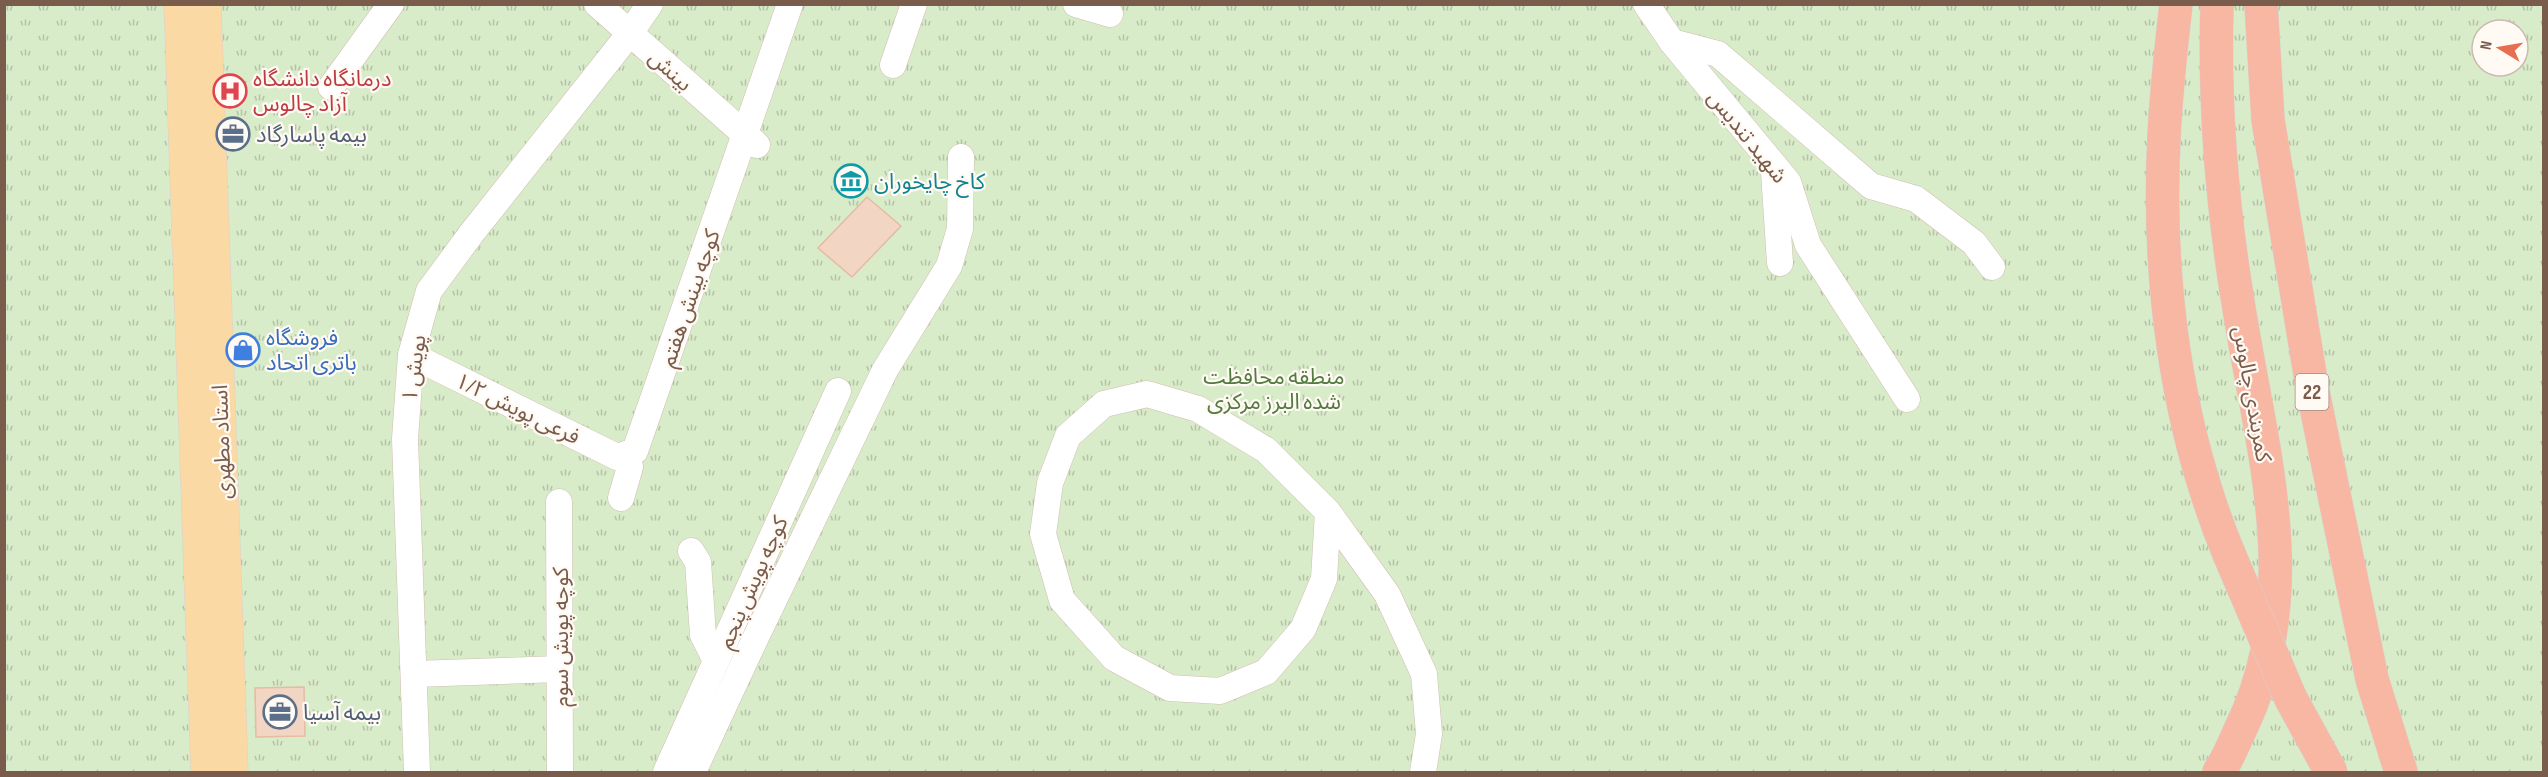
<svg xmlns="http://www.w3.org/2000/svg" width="2548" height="777" font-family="'Sofia Sans Condensed','Noto Sans Arabic',sans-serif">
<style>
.park{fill:url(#park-tufts);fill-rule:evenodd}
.building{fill:#f3d5c3;stroke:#e6bba3;stroke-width:1.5}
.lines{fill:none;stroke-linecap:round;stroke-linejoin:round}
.minor-casing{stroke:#d1beb0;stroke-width:27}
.major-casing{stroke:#dad1cd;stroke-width:33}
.highway-casing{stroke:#dad1cd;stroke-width:34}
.minor{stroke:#fff;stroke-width:26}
.major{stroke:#fbd9a5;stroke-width:32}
.highway{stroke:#f7b7a3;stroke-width:33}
.highway-bridge-casing{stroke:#dad1cd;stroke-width:34;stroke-linecap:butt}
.highway-bridge{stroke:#f7b7a3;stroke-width:33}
.labels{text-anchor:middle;stroke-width:4.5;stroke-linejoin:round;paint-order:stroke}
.shield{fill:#fffaf3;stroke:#a28b7f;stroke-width:1.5}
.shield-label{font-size:21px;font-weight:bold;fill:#7a5c4d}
.street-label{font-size:22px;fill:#7a5c4d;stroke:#fffaf3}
.health-label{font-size:22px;fill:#be3a42;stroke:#fffaf3;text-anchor:start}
.service-label{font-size:22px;fill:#4e5e75;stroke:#fffaf3;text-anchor:start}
.culture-label{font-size:22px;fill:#0d838f;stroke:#fffaf3;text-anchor:start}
.shop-label{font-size:22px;fill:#366cbe;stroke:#fffaf3;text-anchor:start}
.park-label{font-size:22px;fill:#537a41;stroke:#fffaf3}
</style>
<defs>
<pattern id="park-tufts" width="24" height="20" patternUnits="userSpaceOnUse" patternTransform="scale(1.5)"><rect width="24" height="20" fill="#d8ecc9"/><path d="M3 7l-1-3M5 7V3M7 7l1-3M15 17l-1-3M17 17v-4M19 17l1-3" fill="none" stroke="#b4c2a5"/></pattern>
</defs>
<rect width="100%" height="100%" fill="#fdf6ec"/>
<!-- park -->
<path class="park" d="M 5,5 L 2543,5 L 2543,772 L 5,772 ZM 2482,30 L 2518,30 L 2518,66 L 2482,66 Z"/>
<!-- building -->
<g class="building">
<path d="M 867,197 L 901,226 L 852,277 L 818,248 Z"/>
<path d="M 304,687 L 305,736 L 256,737 L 255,688 Z"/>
</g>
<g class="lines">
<!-- minor casing -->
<g class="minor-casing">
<g id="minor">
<path d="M 597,4 L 757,145"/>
<path d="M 1076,4 L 1110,14"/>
<path d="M 1646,4 L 1672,42 L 1788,182 L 1808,245 L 1907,399"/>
<path d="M 1672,42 L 1718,54 L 1871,186 L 1916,199 L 1974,243 L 1992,267"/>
<path d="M 893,65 L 914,4"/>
<path d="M 331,87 L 391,4"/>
<path d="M 1774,172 L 1780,263"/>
<path d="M 411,355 L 617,457 L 635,451 L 790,4"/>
<path d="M 621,498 L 630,467 L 627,454"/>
<path d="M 559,502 L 560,772"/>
<path d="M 1328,512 L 1324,579 L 1303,629 L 1266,672 L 1220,691 L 1170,688 L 1114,658 L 1062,600 L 1043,534 L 1050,483 L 1068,436 L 1104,404 L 1147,394 L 1198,409 L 1266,450 L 1328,512 L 1387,594 L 1424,674 L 1429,734 L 1423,772"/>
<path d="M 691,551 L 698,562 L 703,635 L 716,661"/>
<path d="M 414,674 L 560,669"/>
<path d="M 417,772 L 405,439 L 411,355 L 429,291 L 471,234 L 630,33 L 650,4"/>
<path d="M 666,772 L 838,391"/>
<path d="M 693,772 L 756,637 L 885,370 L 949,266 L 960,229 L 961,157"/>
</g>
</g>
<!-- major casing -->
<g class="major-casing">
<g id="major">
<path d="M 180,4 L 207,772"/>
<path d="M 205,4 L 232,772"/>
</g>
</g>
<!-- highway casing -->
<g class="highway-casing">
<g id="highway">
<path d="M 2176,4 C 2171,48 2166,93 2164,137 C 2157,277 2175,423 2229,554"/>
<path d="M 2217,4 C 2214,103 2222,205 2238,302 C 2260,445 2308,590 2241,728 C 2234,743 2228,759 2219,772"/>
<path d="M 2261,4 L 2268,120 L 2313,392 L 2372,679 L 2401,772"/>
</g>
</g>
<!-- minor -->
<use href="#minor" class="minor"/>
<!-- major -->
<use href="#major" class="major"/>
<!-- highway -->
<use href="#highway" class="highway"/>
<!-- highway-bridge casing -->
<g class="highway-bridge-casing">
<path id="highway-bridge" d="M 2229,554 L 2291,699 L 2331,772"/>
</g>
<!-- highway-bridge -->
<use href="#highway-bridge" class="highway-bridge"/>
</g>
<!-- icons -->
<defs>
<g id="hospital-ring" transform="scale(1.725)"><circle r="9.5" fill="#fffaf3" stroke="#e0444e" stroke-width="1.5"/><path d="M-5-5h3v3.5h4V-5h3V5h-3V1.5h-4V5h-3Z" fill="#e0444e"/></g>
<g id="office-ring" transform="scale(1.725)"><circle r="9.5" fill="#fffaf3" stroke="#5c6f8a" stroke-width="1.5"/><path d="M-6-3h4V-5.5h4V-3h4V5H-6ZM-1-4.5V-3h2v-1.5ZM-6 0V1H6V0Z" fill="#5c6f8a"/></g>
<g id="museum-ring" transform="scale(1.725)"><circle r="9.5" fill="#fffaf3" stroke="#0f9aa8" stroke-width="1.5"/><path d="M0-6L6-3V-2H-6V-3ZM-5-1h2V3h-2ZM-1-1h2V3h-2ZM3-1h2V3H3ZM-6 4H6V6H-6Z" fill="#0f9aa8"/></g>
<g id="shop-ring" transform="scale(1.725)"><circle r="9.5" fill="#fffaf3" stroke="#3f7fe0" stroke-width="1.5"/><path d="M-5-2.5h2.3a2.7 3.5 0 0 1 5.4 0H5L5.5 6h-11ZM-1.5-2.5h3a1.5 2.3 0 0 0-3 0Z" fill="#3f7fe0"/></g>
</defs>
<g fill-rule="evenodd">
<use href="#hospital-ring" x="230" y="91"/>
<use href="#office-ring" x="233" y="134"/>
<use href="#museum-ring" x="851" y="181"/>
<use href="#shop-ring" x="243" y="350"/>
<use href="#office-ring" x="280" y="712"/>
</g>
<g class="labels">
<!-- shield labels -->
<rect class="shield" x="2295.5" y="374" width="33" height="36" rx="4.5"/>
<g class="shield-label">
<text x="2312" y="399">22</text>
</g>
<!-- street labels -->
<g class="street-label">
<text transform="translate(671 70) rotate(42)" y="8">بینش</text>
<text transform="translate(1748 136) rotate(51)" y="8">شهید تندیس</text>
<text transform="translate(689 298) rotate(-71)" y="8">کوچه بینش هفتم</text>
<text transform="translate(413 368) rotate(-82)" y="8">پویش ۱</text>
<text transform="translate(2253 394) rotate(80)" y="8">کمربندی چالوس</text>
<text transform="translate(518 408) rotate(26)" y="8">فرعی پویش ۱/۲</text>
<text transform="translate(221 442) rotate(-92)" y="8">استاد مطهری</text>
<text transform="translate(752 582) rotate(-66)" y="8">کوچه پویش پنجم</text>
<text transform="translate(560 637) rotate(-90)" y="8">کوچه پویش سوم</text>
</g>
<!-- health labels -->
<g class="health-label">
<text x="253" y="86">درمانگاه دانشگاه<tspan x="253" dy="25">آزاد چالوس</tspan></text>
</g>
<!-- service labels -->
<g class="service-label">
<text x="256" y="142">بیمه پاسارگاد</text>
<text x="303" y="720">بیمه آسیا</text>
</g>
<!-- culture labels -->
<g class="culture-label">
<text x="874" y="189">کاخ چایخوران</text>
</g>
<!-- shop labels -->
<g class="shop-label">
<text x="266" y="345">فروشگاه<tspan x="266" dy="25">باتری اتحاد</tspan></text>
</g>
<!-- park labels -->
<g class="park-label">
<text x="1274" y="384">منطقه محافظت<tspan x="1274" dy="25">شده البرز مرکزی</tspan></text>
</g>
</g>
<!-- border -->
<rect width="2548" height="777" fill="none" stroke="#7a5c4d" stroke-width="12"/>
<!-- north arrow -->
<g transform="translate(2500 48) rotate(281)"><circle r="28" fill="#fffaf3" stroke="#cabbb1" stroke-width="1.5"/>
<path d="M0-4.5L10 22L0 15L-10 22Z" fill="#e76f51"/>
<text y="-9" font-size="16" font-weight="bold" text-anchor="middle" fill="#7a5c4d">N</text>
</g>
</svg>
